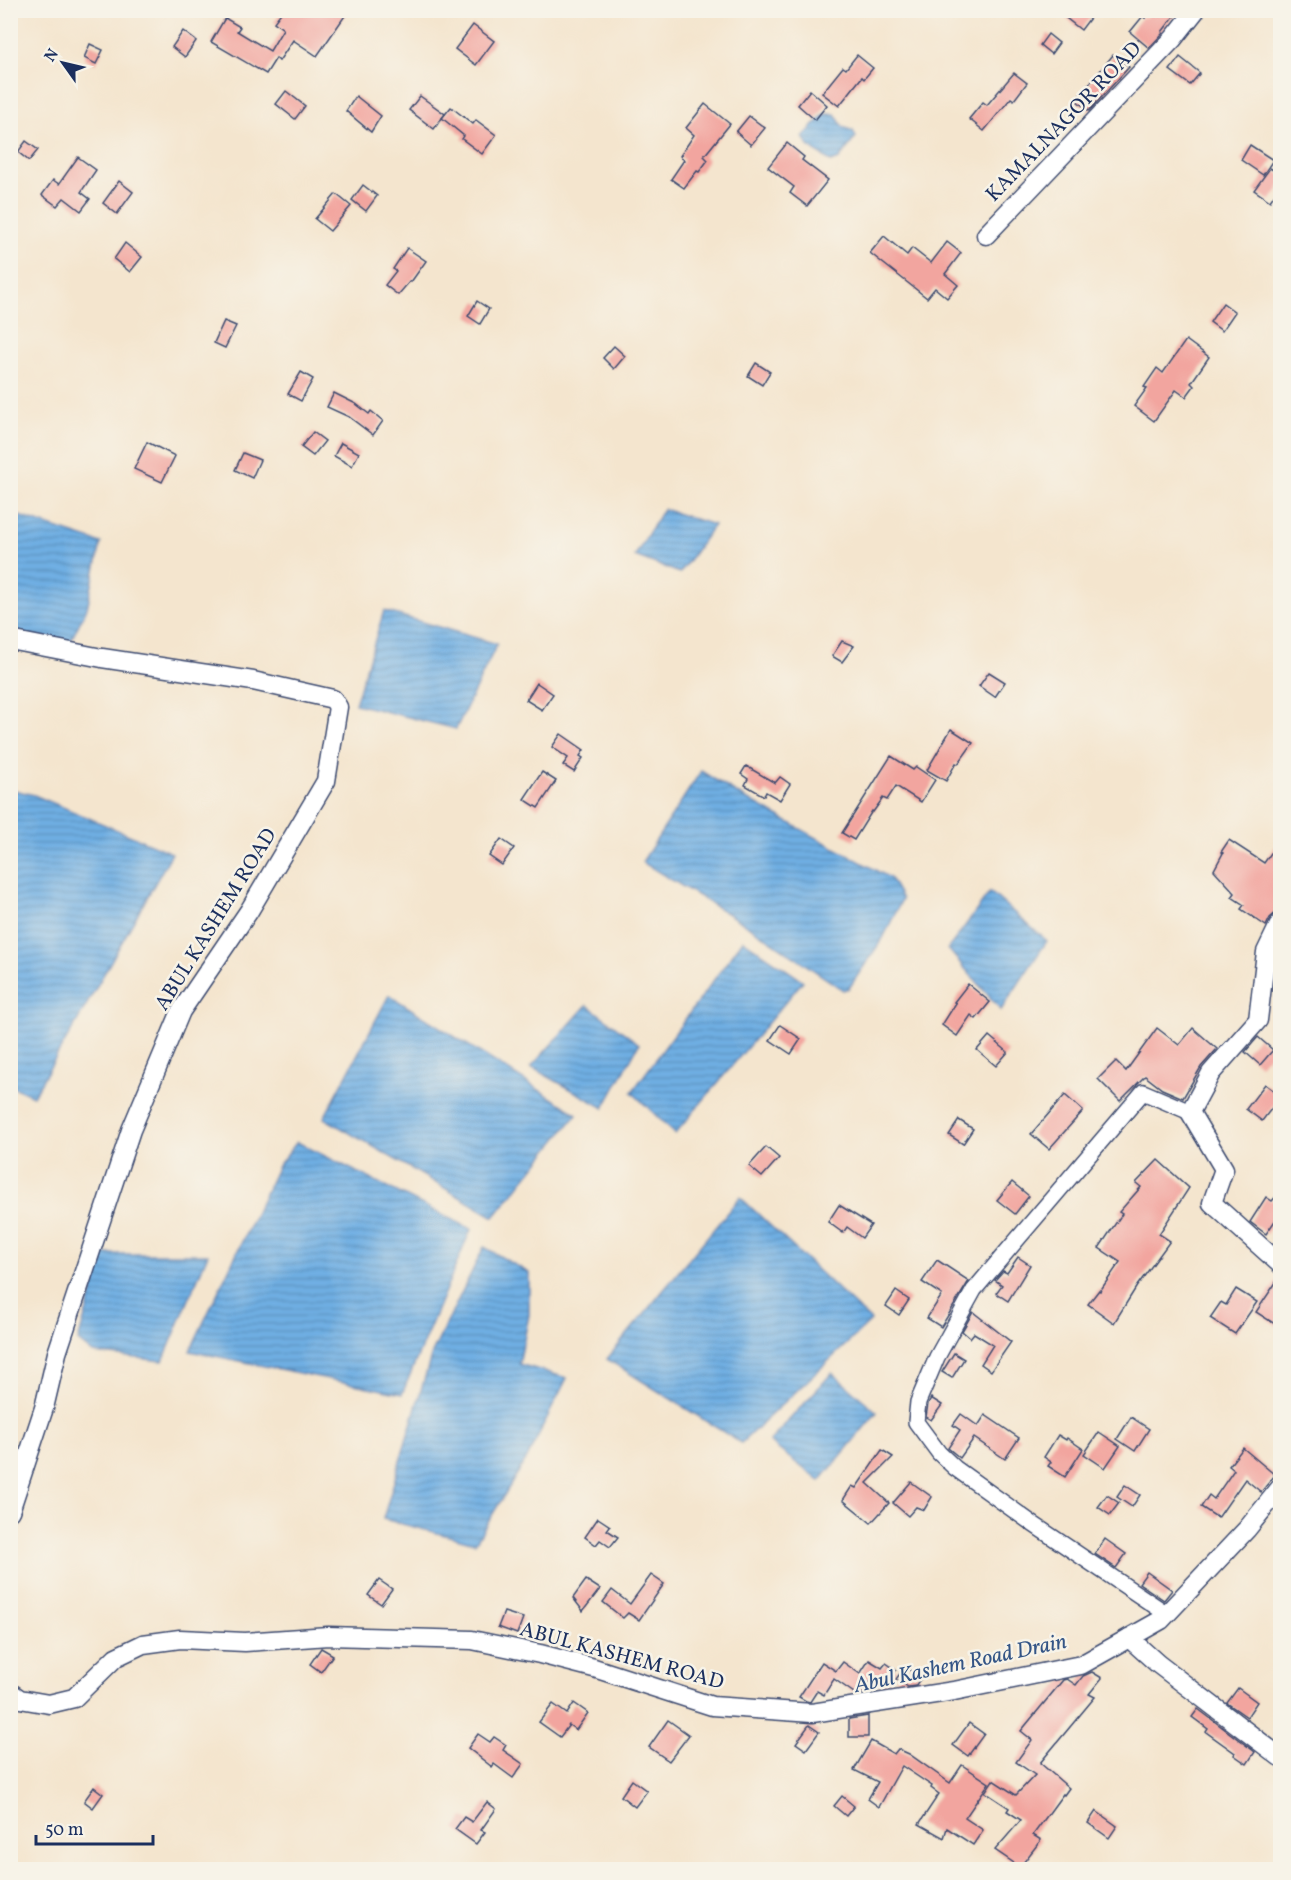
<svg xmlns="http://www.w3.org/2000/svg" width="1291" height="1880" font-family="Vollkorn,serif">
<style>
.water{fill:url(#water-rules);stroke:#456fa0;stroke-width:1.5}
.building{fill:#f2a59f}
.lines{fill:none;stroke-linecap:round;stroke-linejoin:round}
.minor-casing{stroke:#3c4a6f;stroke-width:18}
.tertiary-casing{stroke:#3c4a6f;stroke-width:21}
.minor{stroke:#fff;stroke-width:15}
.tertiary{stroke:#fff;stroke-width:18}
.labels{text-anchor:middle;stroke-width:5;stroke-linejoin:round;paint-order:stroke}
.street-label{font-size:21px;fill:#1b2f5e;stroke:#f7f3e8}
.water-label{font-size:22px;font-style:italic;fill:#345586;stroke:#f7f3e8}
</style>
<defs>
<pattern id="water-rules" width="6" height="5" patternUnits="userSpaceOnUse" patternTransform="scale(1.5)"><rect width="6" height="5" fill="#6fafe3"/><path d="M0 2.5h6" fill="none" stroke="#5a8fbb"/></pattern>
</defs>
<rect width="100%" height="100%" fill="#f7f3e8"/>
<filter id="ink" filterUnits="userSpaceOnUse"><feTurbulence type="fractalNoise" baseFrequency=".0167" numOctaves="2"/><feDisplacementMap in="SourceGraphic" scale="12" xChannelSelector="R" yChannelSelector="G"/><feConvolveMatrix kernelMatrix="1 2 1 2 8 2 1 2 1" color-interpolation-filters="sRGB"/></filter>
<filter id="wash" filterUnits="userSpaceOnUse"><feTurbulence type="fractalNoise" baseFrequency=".008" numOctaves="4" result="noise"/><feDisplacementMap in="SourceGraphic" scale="24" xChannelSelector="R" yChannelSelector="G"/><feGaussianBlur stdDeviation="1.35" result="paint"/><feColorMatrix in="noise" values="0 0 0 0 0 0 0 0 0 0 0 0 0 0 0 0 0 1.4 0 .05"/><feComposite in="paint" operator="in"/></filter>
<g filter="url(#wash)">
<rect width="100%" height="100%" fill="#f4e5ce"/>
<!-- water -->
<g class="water">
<path d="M 825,114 L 835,114 L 843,127 L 853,131 L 856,137 L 839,159 L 831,162 C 818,150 812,154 803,137 Z"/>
<path d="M 663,509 L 714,525 L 680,573 L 635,556 Z"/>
<path d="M 10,513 L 101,543 L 87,608 L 69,644 L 11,633 Z"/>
<path d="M 384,611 L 497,644 L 456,729 L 355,704 Z"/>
<path d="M 701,771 L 739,795 L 890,878 L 902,899 L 883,938 L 849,988 L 843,990 L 753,929 L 642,862 Z"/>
<path d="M 10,789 L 34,795 L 172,853 L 79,1018 L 33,1096 L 11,1086 Z"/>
<path d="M 990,892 L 1047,941 L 1001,1010 L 948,949 Z"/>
<path d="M 743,940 L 803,981 L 675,1134 L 632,1092 Z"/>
<path d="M 389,995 L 577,1114 L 494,1217 L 324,1118 Z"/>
<path d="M 587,1005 L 639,1044 L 604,1108 L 531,1067 Z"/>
<path d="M 297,1142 L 471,1229 L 402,1394 L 190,1351 L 278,1166 Z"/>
<path d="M 740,1197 L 871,1321 L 741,1443 L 607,1359 Z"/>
<path d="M 484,1247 L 529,1273 L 529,1315 L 519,1364 L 567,1378 L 527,1458 L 475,1543 L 383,1519 L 432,1353 Z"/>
<path d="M 103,1254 L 208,1254 L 163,1361 L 93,1353 L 78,1341 Z"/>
<path d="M 832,1373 L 877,1412 L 820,1481 L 769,1442 Z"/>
</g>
<g id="blocks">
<!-- building -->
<g class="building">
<path d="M 283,10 L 349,10 L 317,56 L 293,40 L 279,61 L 276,58 L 266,74 L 211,42 L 225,18 L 240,27 L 237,31 L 270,51 L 283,29 L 274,22 Z"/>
<path d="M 1072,10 L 1096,10 L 1081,30 L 1066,18 Z"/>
<path d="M 1151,10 L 1179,10 L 1162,32 L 1163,33 L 1149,48 L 1130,32 L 1143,16 L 1145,18 Z"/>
<path d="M 473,25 L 494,41 L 476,65 L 455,49 Z"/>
<path d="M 183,31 L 196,41 L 185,57 L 172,47 Z"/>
<path d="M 1048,34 L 1059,43 L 1051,54 L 1040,45 Z"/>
<path d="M 90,44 L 103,50 L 96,64 L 84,58 Z"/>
<path d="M 857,55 L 873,68 L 864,79 L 862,77 L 839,106 L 822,93 L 843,67 L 846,69 Z"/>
<path d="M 1113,55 L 1129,67 L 1089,111 L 1076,100 Z"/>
<path d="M 1180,57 L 1200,73 L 1190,85 L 1170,70 Z"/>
<path d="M 1014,73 L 1027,83 L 1014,100 L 1011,98 L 984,131 L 969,119 L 983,102 L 987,105 Z"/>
<path d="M 810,90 L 827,105 L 815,120 L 798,105 Z"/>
<path d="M 286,91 L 305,106 L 295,119 L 276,104 Z"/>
<path d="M 356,96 L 381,116 L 371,132 L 346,111 Z"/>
<path d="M 420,96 L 445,114 L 434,129 L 409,110 Z"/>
<path d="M 705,104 L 730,124 L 704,156 L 708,160 L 699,172 L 697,171 L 684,188 L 671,179 L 684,160 L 680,156 L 694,135 L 686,128 Z"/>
<path d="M 451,107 L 473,124 L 476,120 L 496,135 L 482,154 L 462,139 L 464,136 L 442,118 Z"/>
<path d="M 749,116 L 765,128 L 751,145 L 736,132 Z"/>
<path d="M 26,141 L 38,150 L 29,161 L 18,152 Z"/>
<path d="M 787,143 L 804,157 L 802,160 L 828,180 L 807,206 L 790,193 L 794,187 L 768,167 Z"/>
<path d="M 1250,145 L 1273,160 L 1263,175 L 1241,160 Z"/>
<path d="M 78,157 L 96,170 L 81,192 L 90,199 L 81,211 L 64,198 L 57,206 L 42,195 L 53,180 L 59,184 Z"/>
<path d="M 1270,168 L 1281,175 L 1281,185 L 1270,201 L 1254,190 Z"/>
<path d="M 119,181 L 133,192 L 117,214 L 103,203 Z"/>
<path d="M 363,185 L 377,196 L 366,211 L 352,200 Z"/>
<path d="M 336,194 L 351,206 L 330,231 L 315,219 Z"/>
<path d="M 884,236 L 907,255 L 912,248 L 931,263 L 947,242 L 961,253 L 945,274 L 958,285 L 947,298 L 935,288 L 927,298 L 870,253 Z"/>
<path d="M 125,243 L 142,257 L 130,272 L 114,259 Z"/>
<path d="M 407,248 L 426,261 L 411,282 L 410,281 L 398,295 L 385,285 L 396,271 L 393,269 Z"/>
<path d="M 477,301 L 489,309 L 480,324 L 468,316 Z"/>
<path d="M 1223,303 L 1235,312 L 1222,331 L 1210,322 Z"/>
<path d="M 224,321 L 236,326 L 225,348 L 214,343 Z"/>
<path d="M 1186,340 L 1209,357 L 1191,383 L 1194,386 L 1186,397 L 1176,390 L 1154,421 L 1134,406 L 1147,388 L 1144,387 L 1157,368 L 1163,373 Z"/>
<path d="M 614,346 L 625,356 L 614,369 L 603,358 Z"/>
<path d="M 756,363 L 770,372 L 762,385 L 748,376 Z"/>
<path d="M 301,372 L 313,379 L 301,401 L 288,394 Z"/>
<path d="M 334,393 L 356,404 L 369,414 L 371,411 L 383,421 L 373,435 L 349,417 L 327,407 Z"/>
<path d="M 313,432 L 325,441 L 313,456 L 301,447 Z"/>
<path d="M 147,442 L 175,456 L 162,482 L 134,469 Z"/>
<path d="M 341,443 L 359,453 L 352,466 L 334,456 Z"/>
<path d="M 243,453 L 260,460 L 252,478 L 235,470 Z"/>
<path d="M 842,641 L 854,646 L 842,662 L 832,656 Z"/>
<path d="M 989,672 L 1005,682 L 995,697 L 979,686 Z"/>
<path d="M 537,683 L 553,694 L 542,710 L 526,700 Z"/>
<path d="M 951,729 L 973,743 L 958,764 L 956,763 L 946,781 L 927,770 Z"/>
<path d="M 561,734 L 584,750 L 580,756 L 583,758 L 574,772 L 563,765 L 568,758 L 552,747 Z"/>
<path d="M 891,756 L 913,770 L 916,767 L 935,780 L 921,802 L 896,786 L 887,800 L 883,798 L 873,812 L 872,811 L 854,840 L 842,833 Z"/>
<path d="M 746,766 L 775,783 L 780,777 L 790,784 L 780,800 L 766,792 L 764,796 L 745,785 L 748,779 L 741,774 Z"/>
<path d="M 542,772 L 556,781 L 538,808 L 524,799 Z"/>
<path d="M 501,839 L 514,848 L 502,865 L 489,856 Z"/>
<path d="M 1281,839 L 1280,909 L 1270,918 L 1266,926 L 1241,909 L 1244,905 L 1232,897 L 1235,893 L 1214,870 L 1223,853 L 1221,852 L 1229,840 L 1264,863 Z"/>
<path d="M 968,984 L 990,1002 L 976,1019 L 971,1015 L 957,1036 L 942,1025 L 956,1003 L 954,1002 Z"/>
<path d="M 780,1025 L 801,1039 L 791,1054 L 770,1040 Z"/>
<path d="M 1157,1028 L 1179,1045 L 1193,1028 L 1217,1049 L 1201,1067 L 1183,1098 L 1162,1089 L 1145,1076 L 1120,1101 L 1098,1079 L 1116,1061 L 1126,1071 Z"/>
<path d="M 989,1036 L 1008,1052 L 996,1066 L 977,1050 Z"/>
<path d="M 1258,1037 L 1273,1050 L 1260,1065 L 1245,1052 Z"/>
<path d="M 1265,1084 L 1281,1096 L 1262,1121 L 1246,1109 Z"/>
<path d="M 1065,1095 L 1083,1111 L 1049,1149 L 1031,1134 Z"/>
<path d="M 959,1120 L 973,1129 L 963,1144 L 949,1135 Z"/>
<path d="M 766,1147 L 779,1158 L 762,1177 L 749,1166 Z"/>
<path d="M 1158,1160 L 1189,1188 L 1159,1234 L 1170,1241 L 1137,1286 L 1114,1323 L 1088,1304 L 1099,1290 L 1100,1291 L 1120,1262 L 1099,1248 L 1122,1214 L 1119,1212 L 1141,1187 L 1136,1183 Z"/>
<path d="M 1012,1182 L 1029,1196 L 1015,1214 L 997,1200 Z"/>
<path d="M 1281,1191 L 1281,1212 L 1266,1234 L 1250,1222 L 1266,1197 L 1272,1201 Z"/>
<path d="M 839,1205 L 871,1225 L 862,1238 L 847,1227 L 843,1233 L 828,1222 Z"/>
<path d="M 1018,1257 L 1030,1265 L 1008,1301 L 996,1293 L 1002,1285 L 995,1280 L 1003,1271 L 1007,1273 Z"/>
<path d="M 937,1260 L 969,1281 L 941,1327 L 927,1318 L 942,1295 L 922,1282 Z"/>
<path d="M 1281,1275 L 1281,1328 L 1256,1312 Z"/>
<path d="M 1236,1289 L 1257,1302 L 1235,1334 L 1210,1318 L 1221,1302 L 1226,1305 Z"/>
<path d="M 896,1291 L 909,1300 L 899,1315 L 886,1306 Z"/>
<path d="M 973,1312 L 1011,1342 L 991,1371 L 981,1364 L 993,1345 L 974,1333 L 970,1338 L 962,1331 Z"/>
<path d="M 954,1353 L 964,1359 L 952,1378 L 942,1372 Z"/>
<path d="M 931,1398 L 942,1405 L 931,1420 L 926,1417 L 928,1404 Z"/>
<path d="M 961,1414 L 978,1426 L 985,1415 L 1019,1438 L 1005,1459 L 974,1438 L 960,1458 L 948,1448 L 960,1430 L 953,1425 Z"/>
<path d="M 1131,1417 L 1149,1429 L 1135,1451 L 1117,1439 Z"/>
<path d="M 1099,1432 L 1120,1446 L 1105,1468 L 1084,1454 Z"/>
<path d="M 1058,1435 L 1066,1440 L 1067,1438 L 1083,1449 L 1065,1477 L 1048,1466 L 1051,1462 L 1044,1457 Z"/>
<path d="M 1243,1448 L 1275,1475 L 1261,1492 L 1245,1479 L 1218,1518 L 1201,1507 L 1209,1495 L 1214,1499 L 1234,1470 L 1229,1466 Z"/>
<path d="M 882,1450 L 893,1457 L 867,1483 L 889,1503 L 871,1523 L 843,1500 L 852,1486 L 856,1488 Z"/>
<path d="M 911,1482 L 932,1497 L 924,1510 L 916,1507 L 908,1516 L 893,1503 Z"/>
<path d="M 1125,1485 L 1140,1495 L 1132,1507 L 1117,1497 Z"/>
<path d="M 1107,1495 L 1119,1503 L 1110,1515 L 1098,1507 Z"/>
<path d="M 598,1518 L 610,1526 L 607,1530 L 618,1537 L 610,1547 L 600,1540 L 596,1545 L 585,1537 Z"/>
<path d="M 1105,1539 L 1126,1554 L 1116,1568 L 1095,1554 Z"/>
<path d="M 1147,1572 L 1172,1590 L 1164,1600 L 1139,1583 Z"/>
<path d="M 651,1575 L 664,1584 L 639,1620 L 628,1613 L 623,1618 L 603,1602 L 612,1590 L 630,1604 Z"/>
<path d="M 379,1580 L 392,1589 L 381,1604 L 368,1595 Z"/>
<path d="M 586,1580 L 600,1589 L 583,1611 L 573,1598 Z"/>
<path d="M 504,1612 L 523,1618 L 517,1634 L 498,1627 Z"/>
<path d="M 321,1648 L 333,1655 L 321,1672 L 310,1664 Z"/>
<path d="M 869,1660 L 882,1668 L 886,1663 L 896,1670 L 885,1686 L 873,1678 L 863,1694 L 857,1695 L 834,1679 L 824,1695 L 817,1691 L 810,1702 L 806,1701 L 799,1697 L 822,1662 L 836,1671 L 843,1662 L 860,1674 Z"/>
<path d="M 905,1667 L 921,1678 L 915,1686 L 908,1687 L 896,1679 Z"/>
<path d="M 1092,1672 L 1102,1678 L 1089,1694 L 1095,1697 L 1040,1763 L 1069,1788 L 1064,1795 L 1063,1794 L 1033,1835 L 1041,1840 L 1020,1867 L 995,1850 L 1021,1820 L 1007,1811 L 1009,1808 L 985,1792 L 993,1780 L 1016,1795 L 1035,1775 L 1016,1762 L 1032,1740 L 1021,1731 L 1063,1680 L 1067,1679 L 1076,1685 L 1083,1676 Z"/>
<path d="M 1238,1688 L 1257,1702 L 1247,1717 L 1227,1703 Z"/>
<path d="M 574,1703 L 588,1713 L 576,1730 L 569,1725 L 560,1737 L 539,1722 L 553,1704 L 567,1714 Z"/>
<path d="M 1198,1709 L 1255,1752 L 1247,1764 L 1234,1755 L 1235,1753 L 1206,1732 L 1208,1729 L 1192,1717 Z"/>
<path d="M 868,1716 L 868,1737 L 849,1737 L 849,1719 Z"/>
<path d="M 668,1720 L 689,1735 L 669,1761 L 649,1747 Z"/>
<path d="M 969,1723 L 984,1734 L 968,1756 L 953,1745 Z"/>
<path d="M 809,1725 L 819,1732 L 806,1750 L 796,1743 Z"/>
<path d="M 478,1734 L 490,1742 L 494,1737 L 506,1745 L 503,1750 L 523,1764 L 513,1778 L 494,1764 L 492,1767 L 468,1748 Z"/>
<path d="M 871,1741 L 894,1754 L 898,1749 L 909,1754 L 950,1783 L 962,1765 L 989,1783 L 965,1818 L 983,1830 L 973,1845 L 947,1828 L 944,1838 L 919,1824 L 939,1794 L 931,1788 L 932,1786 L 902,1766 L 879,1807 L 868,1799 L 878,1782 L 854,1770 Z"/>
<path d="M 632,1780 L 647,1791 L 635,1807 L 621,1796 Z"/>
<path d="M 94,1787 L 103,1794 L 93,1808 L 84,1801 Z"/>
<path d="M 842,1796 L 854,1806 L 846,1816 L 834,1806 Z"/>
<path d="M 487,1802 L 496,1809 L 481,1830 L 485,1832 L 476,1844 L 455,1829 L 464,1817 L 472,1822 Z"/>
<path d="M 1096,1811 L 1117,1826 L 1109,1838 L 1088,1823 Z"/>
</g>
</g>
</g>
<g filter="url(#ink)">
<use href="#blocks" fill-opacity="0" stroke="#3c4a6f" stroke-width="1.5"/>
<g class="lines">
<!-- minor casing -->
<g class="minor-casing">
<path id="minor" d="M 1167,1614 L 1033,1524 L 955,1468 L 939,1453 L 916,1422 L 918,1402 L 937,1357 L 974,1290 L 1143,1092 L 1190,1112"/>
</g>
<!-- tertiary casing -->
<g class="tertiary-casing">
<g id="tertiary">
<path d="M 986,235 L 1173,39 L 1196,10"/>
<path d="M 10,640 L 102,658 L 253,681 L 333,699 L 338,707 L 326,781 L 249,911 L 181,1011 L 131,1130 L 57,1353 L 44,1408 L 10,1511"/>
<path d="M 1280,923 L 1266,952 L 1258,1020 L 1211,1073 L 1190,1112 L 1224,1169 L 1212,1203 L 1280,1264"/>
<path d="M 1129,1638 L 1158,1664 L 1280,1757"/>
<path d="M 10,1692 L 20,1699 L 49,1704 L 74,1698 L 116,1657 L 143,1644 L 180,1639 L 245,1642 L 328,1636 L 472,1640 L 540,1654 L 594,1668 L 712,1706 L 812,1713 L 954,1691 L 1081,1665 L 1161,1620 L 1247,1529 L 1280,1488"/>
</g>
</g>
<!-- minor -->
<use href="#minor" class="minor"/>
<!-- tertiary -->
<use href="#tertiary" class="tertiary"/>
</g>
</g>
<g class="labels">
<!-- street labels -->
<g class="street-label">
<text transform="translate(1063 121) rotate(-46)" y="7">KAMALNAGOR ROAD</text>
<text transform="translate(215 919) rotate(-58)" y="7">ABUL KASHEM ROAD</text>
<text transform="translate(622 1655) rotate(15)" y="7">ABUL KASHEM ROAD</text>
</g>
<!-- water labels -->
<g class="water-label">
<text transform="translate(960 1662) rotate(-12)" y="8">Abul Kashem Road Drain</text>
</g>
</g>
<!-- margin -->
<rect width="1291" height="1880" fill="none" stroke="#f7f3e8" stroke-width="36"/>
<!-- north arrow -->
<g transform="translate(63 63) rotate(304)" stroke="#f7f3e8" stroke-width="4.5" paint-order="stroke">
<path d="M0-4.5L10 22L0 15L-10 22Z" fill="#1b2f5e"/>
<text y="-9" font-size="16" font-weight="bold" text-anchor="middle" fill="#1b2f5e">N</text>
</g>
<!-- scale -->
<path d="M36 1835v9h117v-9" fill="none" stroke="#1b2f5e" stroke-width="3"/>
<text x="45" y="1835" font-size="18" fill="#1b2f5e" stroke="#f7f3e8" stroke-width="4.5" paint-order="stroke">50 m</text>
</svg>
